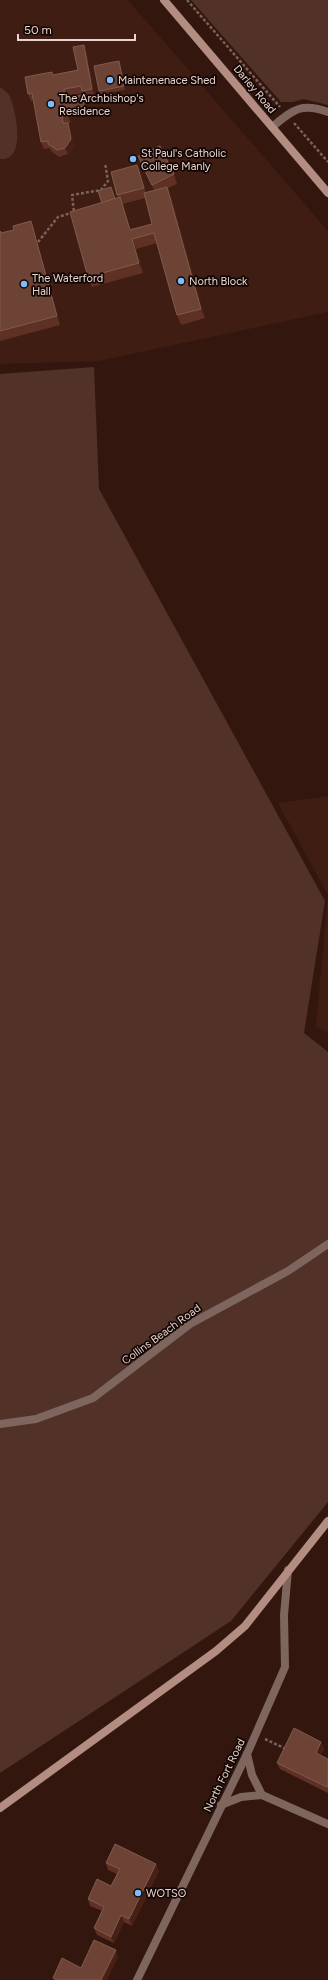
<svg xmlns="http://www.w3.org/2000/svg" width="328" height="1980" font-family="Figtree,sans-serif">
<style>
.built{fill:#3f1d13}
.green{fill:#513128}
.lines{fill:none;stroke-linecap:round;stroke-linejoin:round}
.path{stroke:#7a615a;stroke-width:2.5;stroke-dasharray:3 2;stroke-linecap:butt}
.lane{stroke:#7e665f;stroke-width:8}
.secondary{stroke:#b48d82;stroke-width:8}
.wall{fill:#5e3124;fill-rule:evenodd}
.shaded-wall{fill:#471f14}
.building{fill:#6d4336;stroke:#815a4e}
.poi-dot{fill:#7cbef9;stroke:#120604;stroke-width:1.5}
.labels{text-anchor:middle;stroke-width:3.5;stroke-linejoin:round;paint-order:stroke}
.poi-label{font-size:11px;fill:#e9d5cf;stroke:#120604;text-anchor:start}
.street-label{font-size:11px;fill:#e9d5cf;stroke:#120604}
</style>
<rect width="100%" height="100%" fill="#33170f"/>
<!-- built -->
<g class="built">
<path d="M 0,0 L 128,0 L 328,231 L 328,312 L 99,361 L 0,364 Z"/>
<path d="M 328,796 L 328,1033 L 316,1026 L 328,895 L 278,803 Z"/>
</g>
<!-- green -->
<g class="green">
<path d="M 191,0 L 328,0 L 328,105 L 303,99 L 293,102 L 281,102 Z"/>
<path d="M 0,87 C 3,89 7,92 9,95 C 16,109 27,162 0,159 Z"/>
<path d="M 94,367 L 99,489 L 325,901 L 304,1033 L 328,1052 L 328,1502 L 231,1621 L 0,1773 L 0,374 Z"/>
</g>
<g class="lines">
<!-- path -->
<g class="path">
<path d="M 187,0 L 280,107"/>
<path d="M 294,123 L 328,162"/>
<path d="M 38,242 L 58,217 L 74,212 L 72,195 L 101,190 L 108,181 L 105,163"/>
<path d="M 265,1739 L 286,1749"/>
</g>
<!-- lane -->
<g class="lane">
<path d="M 272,127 C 293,110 301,102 328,112"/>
<path d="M 0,1424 L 36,1419 L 93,1398 L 190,1324 L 288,1271 L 328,1244"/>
<path d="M 262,1795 L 328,1824"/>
<path d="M 221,1805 L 241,1797 L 262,1795 L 252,1775 L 247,1754"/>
<path d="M 137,1980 L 247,1754 L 285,1667 L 284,1615 L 288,1570"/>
</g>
<!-- secondary -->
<g class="secondary">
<path d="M 164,0 L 328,193"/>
<path d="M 0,1808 L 216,1651 L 245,1626 L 328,1521"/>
</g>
</g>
<!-- wall -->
<g class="wall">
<path d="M 86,51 L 95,96 L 85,97 L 83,93 L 66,96 L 67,99 L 85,102 L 87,113 L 69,116 L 71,123 L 68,123 L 70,129 L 74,146 L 68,154 L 59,157 L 51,151 L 50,148 L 44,149 L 41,142 L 33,100 L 31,101 L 28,94 L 53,75 L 78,70 Z"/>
<path d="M 120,65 L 125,90 L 100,94 L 99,91 Z"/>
<path d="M 138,156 L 174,174 L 177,184 L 168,188 L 171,196 L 205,318 L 181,325 L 177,315 L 157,243 L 136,249 L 143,273 L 92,287 L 88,277 L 115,199 L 118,198 L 117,195 L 137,165 L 146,193 L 154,190 L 142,166 ZM 145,198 L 152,224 L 130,229 L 123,204 Z"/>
<path d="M 31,221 L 34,231 L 60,325 L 0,341 L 0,231 L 1,233 L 14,230 Z"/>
<path d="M 321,1742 L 324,1749 L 320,1755 L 328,1759 L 328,1793 L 280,1769 L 277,1763 Z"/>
<path d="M 106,1863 L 159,1871 L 132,1926 L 124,1922 L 114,1943 L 97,1935 L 94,1928 L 102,1911 L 90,1906 L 88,1899 L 111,1886 L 117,1874 L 108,1870 Z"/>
</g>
<!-- shaded-wall -->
<g class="shaded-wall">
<path d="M 84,45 L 86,51 L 95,96 L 92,89 Z"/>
<path d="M 82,95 L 85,102 L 87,113 L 84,106 Z"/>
<path d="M 67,109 L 71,123 L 68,116 Z"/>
<path d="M 68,123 L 70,129 L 74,146 L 68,154 L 65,148 Z"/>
<path d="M 167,187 L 171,196 L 205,318 L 201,309 Z"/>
<path d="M 120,197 L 124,207 L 133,239 L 130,230 Z"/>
<path d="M 31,221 L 34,231 L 60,325 L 57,316 Z"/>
<path d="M 132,239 L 136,249 L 143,273 L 139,263 Z"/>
<path d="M 321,1742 L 324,1749 L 318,1760 L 316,1753 Z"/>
<path d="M 156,1864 L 159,1871 L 132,1926 L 129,1919 Z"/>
<path d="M 121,1915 L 124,1922 L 114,1943 L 111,1937 Z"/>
<path d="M 116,1950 L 118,1957 L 107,1980 L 101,1980 Z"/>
</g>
<!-- building -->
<g class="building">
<path d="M 84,45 L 92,89 L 82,91 L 81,86 L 64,89 L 65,99 L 82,95 L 84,106 L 67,109 L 68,116 L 62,117 L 63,123 L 68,123 L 71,139 L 65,148 L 57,150 L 48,144 L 48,141 L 41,142 L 32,93 L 28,94 L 25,77 L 52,72 L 53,75 L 78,70 L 73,47 Z"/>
<path d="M 119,61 L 124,86 L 99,91 L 94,66 Z"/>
<path d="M 160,146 L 174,174 L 152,185 L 138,156 Z"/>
<path d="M 137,165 L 144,188 L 117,195 L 111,172 Z"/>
<path d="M 111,187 L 115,199 L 102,203 L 98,191 Z"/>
<path d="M 167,187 L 201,309 L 177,315 L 154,233 L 132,239 L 139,263 L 88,277 L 70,212 L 120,197 L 130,230 L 152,224 L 144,193 Z"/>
<path d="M 31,221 L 57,316 L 0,331 L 0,231 L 1,233 L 14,230 L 13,226 Z"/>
<path d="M 294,1728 L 321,1742 L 316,1753 L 328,1759 L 328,1786 L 327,1787 L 277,1763 Z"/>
<path d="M 115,1844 L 156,1864 L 129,1919 L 121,1915 L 111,1937 L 94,1928 L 104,1907 L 88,1899 L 97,1879 L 111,1886 L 120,1869 L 106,1863 Z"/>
<path d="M 94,1940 L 116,1950 L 101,1980 L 56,1980 L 53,1978 L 62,1958 L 81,1968 Z"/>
</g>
<!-- markers -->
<g class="poi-dot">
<circle cx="110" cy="80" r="4"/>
<circle cx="51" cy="104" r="4"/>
<circle cx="133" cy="159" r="4"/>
<circle cx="181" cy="281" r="4"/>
<circle cx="24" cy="284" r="4"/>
<circle cx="138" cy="1893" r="4"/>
</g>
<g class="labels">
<!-- poi labels -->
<g class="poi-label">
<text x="118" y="84">Maintenenace Shed</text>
<text x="59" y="102">The Archbishop's<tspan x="59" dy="13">Residence</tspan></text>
<text x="141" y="157">St Paul's Catholic<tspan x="141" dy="13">College Manly</tspan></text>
<text x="32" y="282">The Waterford<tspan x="32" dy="13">Hall</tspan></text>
<text x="189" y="285">North Block</text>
<text x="146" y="1897">WOTSO</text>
</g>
<!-- street labels -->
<g class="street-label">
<text transform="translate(255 89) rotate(50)" y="4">Darley Road</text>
<text transform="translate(161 1334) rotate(-36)" y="4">Collins Beach Road</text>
<text transform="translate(224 1775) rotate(-64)" y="4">North Fort Road</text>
</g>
</g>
<!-- scale -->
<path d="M18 34v6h117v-6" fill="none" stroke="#e9d5cf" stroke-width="2"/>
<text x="24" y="34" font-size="12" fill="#e9d5cf" stroke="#120604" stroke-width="3" paint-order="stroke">50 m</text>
</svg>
